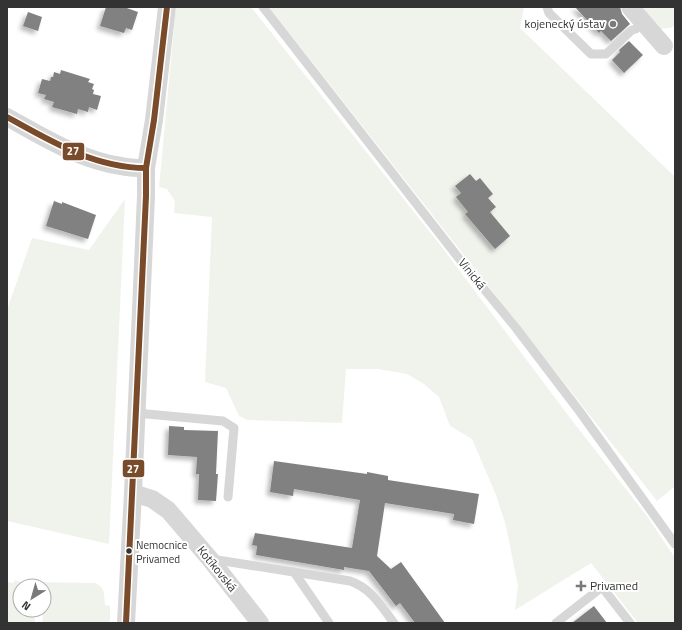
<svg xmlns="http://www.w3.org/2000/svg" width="682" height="630" font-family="'Titillium Web',sans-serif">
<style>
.green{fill:#f0f3ec}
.building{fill:#818181;filter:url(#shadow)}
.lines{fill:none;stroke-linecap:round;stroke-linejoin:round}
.service{stroke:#d7d7d7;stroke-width:9}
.minor{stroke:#d7d7d7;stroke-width:18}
.bus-1-casing{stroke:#fff;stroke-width:9}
.bus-1{stroke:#7a4b2a;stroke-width:6}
.poi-dot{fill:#7a7a7a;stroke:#fff;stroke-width:1.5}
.bus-dot{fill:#333;stroke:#fff;stroke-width:1.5}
.labels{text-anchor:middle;stroke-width:4;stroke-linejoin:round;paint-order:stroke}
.bus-label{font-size:11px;fill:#333;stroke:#fff;text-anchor:start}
.poi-label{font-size:12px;fill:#333;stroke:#fff;text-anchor:end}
.street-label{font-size:12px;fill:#333;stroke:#fff}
.line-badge{stroke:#fff;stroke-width:1.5}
.badge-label{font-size:11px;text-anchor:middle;font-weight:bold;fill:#fff}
</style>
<defs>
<filter id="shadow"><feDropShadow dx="-3.5" dy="3.5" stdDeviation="2" flood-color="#0004"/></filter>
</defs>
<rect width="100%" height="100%" fill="#fff"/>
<!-- green -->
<g class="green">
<path d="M 176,7 L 251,7 L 441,246 L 577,427 L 647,516 L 675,558 L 675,623 L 638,623 L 591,563 L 515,610 L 518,586 L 506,526 L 496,495 L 472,439 L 450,426 L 439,397 L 424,384 L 407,374 L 378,369 L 346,369 L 342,423 L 248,420 L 239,416 L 226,388 L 205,382 L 212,217 L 174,213 L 175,201 L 167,189 L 159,187 Z"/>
<path d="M 269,7 L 524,7 L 520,28 L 675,177 L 675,486 L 657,501 Z"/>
<path d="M 628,7 L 675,7 L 675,25 L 670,28 L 646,30 Z"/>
<path d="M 125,199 L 109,544 L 7,521 L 7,310 L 32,238 L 89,250 Z"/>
<path d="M 15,580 L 24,583 L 28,586 L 20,586 L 20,610 L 34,610 L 35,623 L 7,623 L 7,582 L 13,583 Z"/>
<path d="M 37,582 L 96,583 C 106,590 104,594 105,605 L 110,606 L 110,623 L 43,623 L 42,610 L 44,610 L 44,586 L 39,586 Z"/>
</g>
<!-- building -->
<g class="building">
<path d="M 106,7 L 124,7 L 138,12 L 132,30 L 126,28 L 124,33 L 100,26 Z"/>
<path d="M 575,7 L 620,7 L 622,14 L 630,24 L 611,41 L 601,31 L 599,33 Z"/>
<path d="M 28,12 L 42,17 L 38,31 L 23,26 Z"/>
<path d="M 629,41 L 643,55 L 624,73 L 612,60 L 620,52 L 619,50 Z"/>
<path d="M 61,70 L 90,79 L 88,82 L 94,84 L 92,89 L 94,90 L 93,94 L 101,96 L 97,110 L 89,107 L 88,112 L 78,109 L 77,114 L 52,107 L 54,102 L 44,99 L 46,95 L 38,93 L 42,79 L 50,81 L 51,77 L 53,77 L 54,72 L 60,74 Z"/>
<path d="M 470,174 L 476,181 L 480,178 L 493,194 L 488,198 L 496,207 L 490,212 L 510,236 L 495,249 L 465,214 L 468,212 L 456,197 L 461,193 L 455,186 Z"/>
<path d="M 54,201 L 62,204 L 62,202 L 96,215 L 88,239 L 46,226 Z"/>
<path d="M 169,426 L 184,427 L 184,430 L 218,431 L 216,474 L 218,474 L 216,501 L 198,500 L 199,474 L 196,474 L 197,457 L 168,455 Z"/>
<path d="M 274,461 L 367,474 L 367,472 L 388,476 L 388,480 L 479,494 L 474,524 L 453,520 L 454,514 L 385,503 L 377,556 L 391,569 L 401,562 L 445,623 L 415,623 L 400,603 L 396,606 L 369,571 L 344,567 L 344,570 L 256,555 L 257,546 L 252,545 L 255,533 L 352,548 L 360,500 L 294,489 L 293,496 L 270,492 Z"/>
<path d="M 594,606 L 607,623 L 572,623 Z"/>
</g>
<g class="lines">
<!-- service -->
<g class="service">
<path d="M 263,7 L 461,261 L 516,328 L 580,412 L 675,544"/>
<path d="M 547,7 L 549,13 L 591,54 L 606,54 L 632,30 L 636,29"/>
<path d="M 136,413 L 223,421 L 234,428 L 228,497"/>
<path d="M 211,559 L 350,581 C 371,588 381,606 394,623"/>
<path d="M 294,572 L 329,623"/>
<path d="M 556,623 L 602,587 L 630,623"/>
</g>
<!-- minor -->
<g class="minor">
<path d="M 630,7 L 664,46"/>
<path d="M 7,117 C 43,137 80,160 121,166 C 129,168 138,168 146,168"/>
<path d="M 133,493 L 152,499 L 168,510 L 210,559 L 260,623"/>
<path d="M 126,623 L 133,493 L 146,196 L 146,168 L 154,120 L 167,7"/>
</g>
<!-- bus-1 casing -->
<g class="bus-1-casing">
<g id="bus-1">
<path d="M 7,117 C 50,141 95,168 146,168"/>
<path d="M 126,623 L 146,196 L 146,168 L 154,120 L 167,7"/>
</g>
</g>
<!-- bus-1 -->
<use href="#bus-1" class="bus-1"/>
</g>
<!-- markers -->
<g class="poi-dot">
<circle cx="613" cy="24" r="4"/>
<path d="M579 580h4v4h4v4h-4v4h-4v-4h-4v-4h4z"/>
</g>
<circle class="bus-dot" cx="129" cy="551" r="3.5"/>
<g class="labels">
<!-- bus labels -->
<g class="bus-label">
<text x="136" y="549">Nemocnice<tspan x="136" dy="14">Privamed</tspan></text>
</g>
<!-- poi labels -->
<g class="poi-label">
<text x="605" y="28">kojenecký ústav</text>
<text x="590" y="590" text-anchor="start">Privamed</text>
</g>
<!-- street labels -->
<g class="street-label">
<text transform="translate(472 274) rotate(51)" y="4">Vinická</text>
<text transform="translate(217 569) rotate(51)" y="4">Kotíkovská</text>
</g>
</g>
<g class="line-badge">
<rect x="62" y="142" width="23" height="19" rx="4" fill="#7a4b2a"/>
<rect x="122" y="459" width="23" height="19" rx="4" fill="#7a4b2a"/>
</g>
<g class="badge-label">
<text x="73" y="155">27</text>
<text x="133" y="473">27</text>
</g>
<!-- border -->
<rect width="682" height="630" fill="none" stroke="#333333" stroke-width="16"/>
<!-- north arrow -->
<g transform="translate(32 598) rotate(217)"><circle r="19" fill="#ffffff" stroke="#adadad"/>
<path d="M0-3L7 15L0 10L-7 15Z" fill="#7a7a7a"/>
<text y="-6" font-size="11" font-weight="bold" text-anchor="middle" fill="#333333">N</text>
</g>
</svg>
